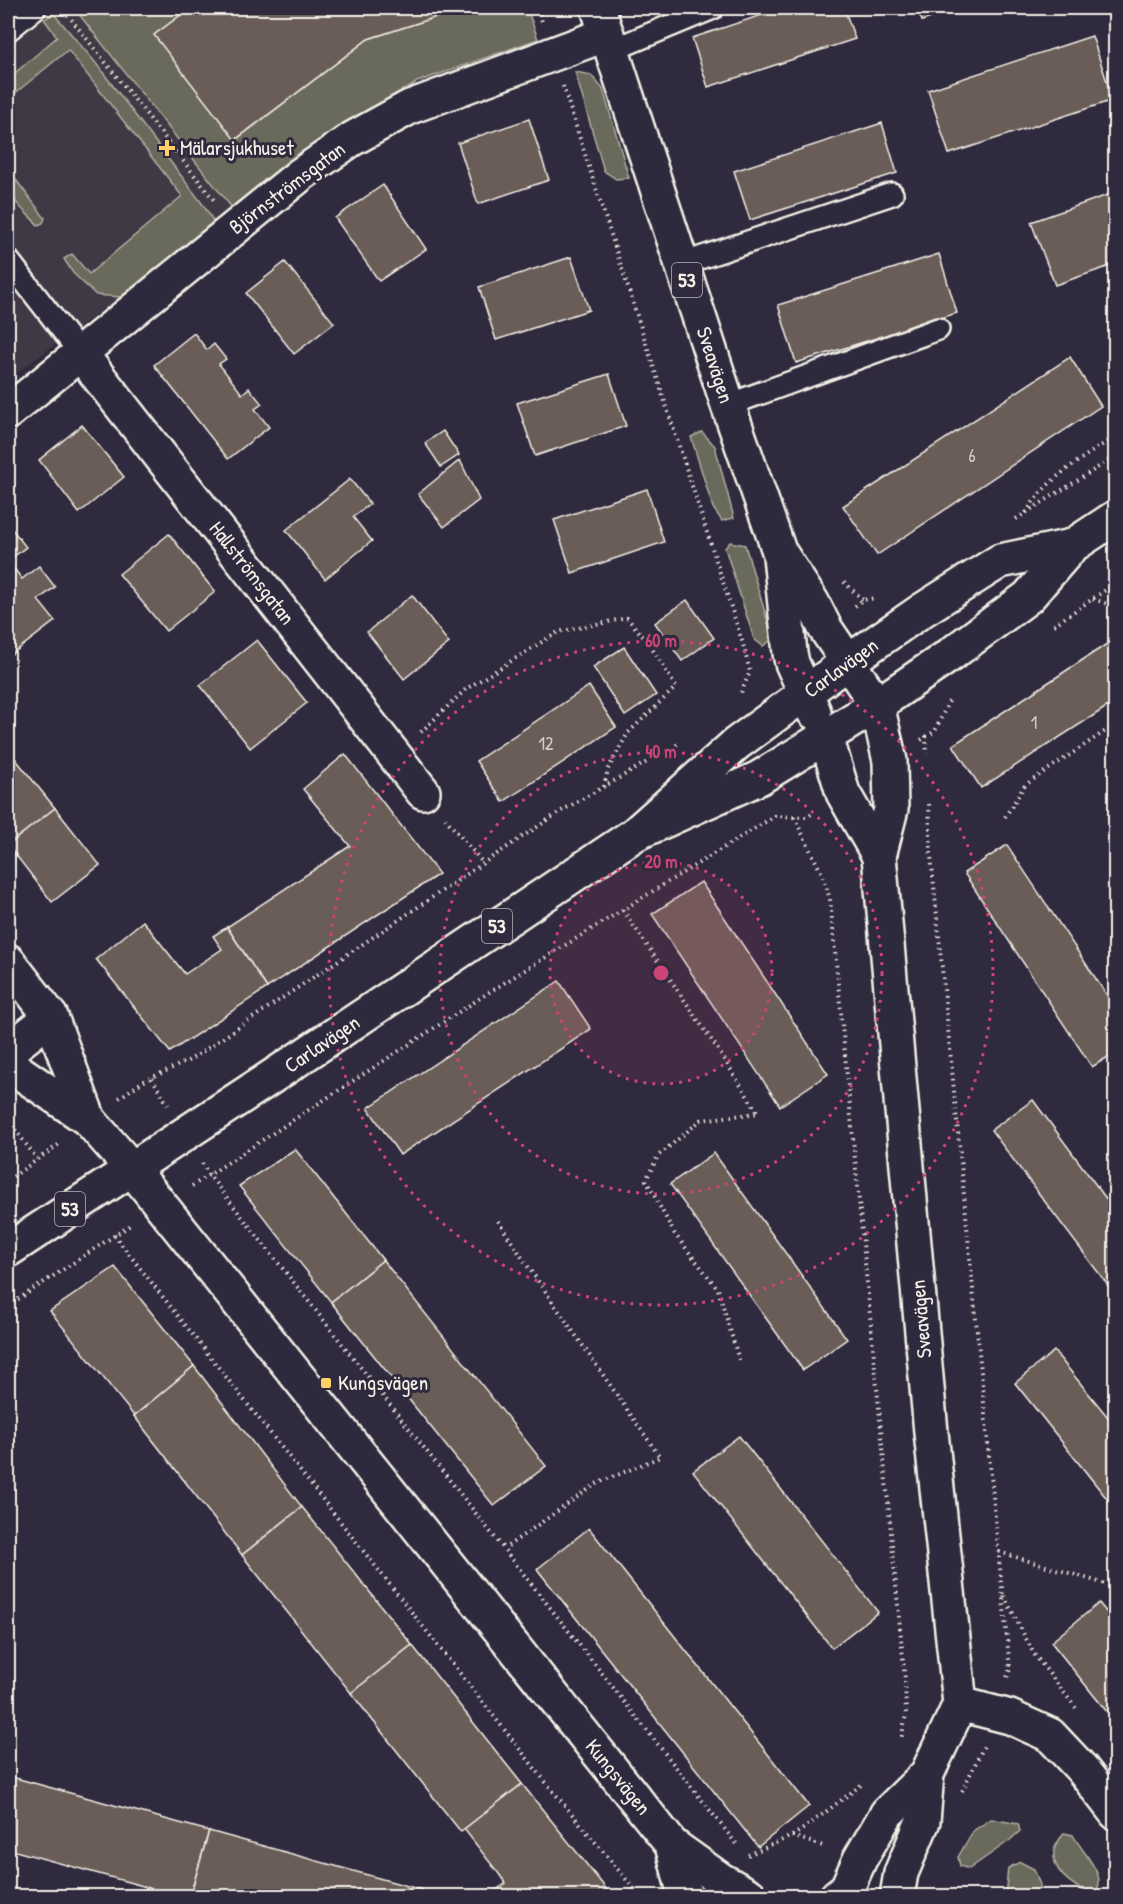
<svg xmlns="http://www.w3.org/2000/svg" width="1123" height="1904" font-family="'Patrick Hand',sans-serif">
<style>
.built{fill:#413945}
.green{fill:#6a6a5c;stroke:#afaea2;stroke-width:1.5}
.building{fill:#6b5d59;stroke:#f4f1e8;stroke-width:1.5}
.lines{fill:none;stroke-linecap:round;stroke-linejoin:round}
.service-casing{stroke:#f4f1e8;stroke-width:26}
.minor-casing{stroke:#f4f1e8;stroke-width:38}
.tertiary-casing{stroke:#f4f1e8;stroke-width:38}
.secondary-casing{stroke:#f4f1e8;stroke-width:38}
.primary-casing{stroke:#f4f1e8;stroke-width:38}
.path{stroke:#f4f1e8;stroke-width:4;stroke-dasharray:1.5 4.5;stroke-linecap:butt}
.service{stroke:#2f2a3d;stroke-width:21}
.minor{stroke:#2f2a3d;stroke-width:33}
.tertiary{stroke:#2f2a3d;stroke-width:33}
.secondary{stroke:#2f2a3d;stroke-width:33}
.primary{stroke:#2f2a3d;stroke-width:33}
.ring{fill:none;stroke:#cc4377;stroke-width:3;stroke-dasharray:3 6}
.poi-dot{fill:#ffd166;stroke:#2f2a3d;stroke-width:2}
.labels{text-anchor:middle;stroke-width:6;stroke-linejoin:round;paint-order:stroke}
.number-label{font-size:18px;fill:#d2ccc4}
.shield{fill:#2f2a3d;stroke:#b9b5b5;stroke-width:1.5}
.shield-label{font-size:20px;font-weight:bold;fill:#f4f1e8}
.poi-label{font-size:21px;fill:#f4f1e8;stroke:#2f2a3d;text-anchor:start}
.street-label{font-size:21px;fill:#f4f1e8;stroke:#2f2a3d}
.centre{fill:#cc4377;stroke:#2f2a3d;stroke-width:3}
.ring-label{font-size:18px;text-anchor:middle;font-weight:bold;fill:#cc4377;stroke:#2f2a3d;stroke-width:6;stroke-linejoin:round;paint-order:stroke}
</style>
<rect width="100%" height="100%" fill="#2f2a3d"/>
<filter id="ink" filterUnits="userSpaceOnUse"><feTurbulence type="fractalNoise" baseFrequency=".0167" numOctaves="2"/><feDisplacementMap in="SourceGraphic" scale="12" xChannelSelector="R" yChannelSelector="G"/><feConvolveMatrix kernelMatrix="1 2 1 2 8 2 1 2 1" color-interpolation-filters="sRGB"/></filter>
<g filter="url(#ink)">
<!-- built -->
<path class="built" d="M 8,8 L 527,8 L 538,39 L 417,82 L 8,379 Z"/>
<!-- green -->
<g class="green">
<path d="M 74,8 L 94,8 L 98,12 L 105,8 L 190,8 L 155,35 L 236,140 L 368,39 L 464,8 L 527,8 L 538,39 L 417,82 L 236,213 Z"/>
<path d="M 54,14 L 95,62 L 204,206 L 217,227 L 121,297 L 96,295 L 73,273 L 64,259 L 72,254 L 89,274 L 182,196 L 68,50 L 8,99 L 8,79 L 57,37 L 44,19 Z"/>
<path d="M 575,72 L 591,75 L 603,89 L 629,178 L 616,179 L 604,171 Z"/>
<path d="M 9,178 L 16,180 L 45,218 L 43,223 L 38,225 C 28,214 2,194 9,178 Z"/>
<path d="M 702,432 L 715,446 L 734,518 L 722,521 L 713,508 L 691,437 Z"/>
<path d="M 730,542 L 745,545 L 773,639 L 763,646 L 754,639 L 725,548 Z"/>
<path d="M 991,1819 L 1018,1824 L 1020,1831 L 1009,1841 L 969,1869 L 960,1866 L 958,1857 L 973,1831 Z"/>
<path d="M 1064,1833 L 1073,1835 C 1080,1848 1100,1870 1099,1882 C 1099,1887 1096,1892 1095,1896 C 1076,1888 1051,1874 1054,1850 C 1055,1844 1061,1838 1064,1833 Z"/>
<path d="M 1020,1862 L 1034,1869 L 1040,1885 L 1035,1896 L 1005,1896 L 1008,1868 Z"/>
</g>
<!-- building -->
<g class="building">
<path d="M 190,8 L 464,8 L 368,39 L 235,140 L 154,35 Z"/>
<path d="M 783,8 L 844,8 L 855,39 L 708,87 L 692,38 Z"/>
<path d="M 917,8 L 960,8 L 922,21 Z"/>
<path d="M 1092,36 L 1113,100 L 949,154 L 928,90 Z"/>
<path d="M 529,119 L 549,180 L 478,204 L 458,143 Z"/>
<path d="M 882,123 L 897,173 L 750,220 L 734,171 Z"/>
<path d="M 383,185 L 426,249 L 379,281 L 335,218 Z"/>
<path d="M 1116,192 L 1116,264 L 1055,285 L 1031,222 Z"/>
<path d="M 939,254 L 957,313 L 796,363 L 778,305 Z"/>
<path d="M 571,257 L 589,310 L 496,340 L 479,287 Z"/>
<path d="M 285,262 L 334,323 L 294,354 L 246,293 Z"/>
<path d="M 194,333 L 207,350 L 214,344 L 226,359 L 219,364 L 242,394 L 249,388 L 262,404 L 255,409 L 269,427 L 228,459 L 154,365 Z"/>
<path d="M 1070,357 L 1101,406 L 877,555 L 843,506 Z"/>
<path d="M 609,374 L 626,426 L 535,456 L 517,403 Z"/>
<path d="M 82,425 L 124,477 L 79,513 L 39,460 Z"/>
<path d="M 443,431 L 459,455 L 441,467 L 425,443 Z"/>
<path d="M 460,460 L 479,500 L 444,527 L 418,494 Z"/>
<path d="M 350,479 L 370,504 L 353,517 L 372,541 L 325,579 L 286,530 Z"/>
<path d="M 647,489 L 664,542 L 572,573 L 554,520 Z"/>
<path d="M 8,524 L 26,547 L 8,561 L 22,579 L 39,566 L 55,587 L 38,600 L 55,621 L 8,657 Z"/>
<path d="M 169,534 L 215,592 L 166,631 L 119,574 Z"/>
<path d="M 412,595 L 449,643 L 404,679 L 367,632 Z"/>
<path d="M 687,600 L 714,638 L 682,661 L 655,623 Z"/>
<path d="M 1116,638 L 1116,701 L 981,788 L 953,745 Z"/>
<path d="M 257,640 L 307,703 L 250,748 L 200,685 Z"/>
<path d="M 624,647 L 656,695 L 625,716 L 593,667 Z"/>
<path d="M 589,686 L 616,727 L 503,802 L 476,761 Z"/>
<path d="M 10,752 L 55,808 L 8,845 L 8,754 Z"/>
<path d="M 345,754 L 439,874 L 267,988 L 227,927 L 350,846 L 303,789 Z"/>
<path d="M 55,808 L 100,865 L 52,902 L 8,845 Z"/>
<path d="M 1007,845 L 1116,1009 L 1116,1052 L 1092,1067 L 964,873 Z"/>
<path d="M 701,882 L 828,1074 L 780,1106 L 652,914 Z"/>
<path d="M 143,921 L 185,974 L 222,949 L 213,936 L 227,927 L 267,988 L 170,1052 L 96,959 Z"/>
<path d="M 559,981 L 591,1029 L 400,1155 L 368,1108 Z"/>
<path d="M 1033,1100 L 1116,1212 L 1116,1296 L 991,1130 Z"/>
<path d="M 295,1149 L 383,1260 L 331,1302 L 239,1186 Z"/>
<path d="M 714,1153 L 847,1339 L 803,1370 L 670,1184 Z"/>
<path d="M 383,1260 L 546,1466 L 494,1506 L 331,1302 Z"/>
<path d="M 115,1267 L 194,1366 L 134,1416 L 50,1311 Z"/>
<path d="M 1054,1351 L 1116,1427 L 1116,1510 L 1015,1383 Z"/>
<path d="M 194,1366 L 302,1507 L 242,1555 L 134,1416 Z"/>
<path d="M 739,1436 L 878,1612 L 832,1648 L 693,1471 Z"/>
<path d="M 302,1507 L 412,1645 L 351,1693 L 242,1555 Z"/>
<path d="M 589,1528 L 809,1806 L 758,1847 L 537,1569 Z"/>
<path d="M 1099,1603 L 1116,1624 L 1116,1723 L 1051,1642 Z"/>
<path d="M 412,1645 L 522,1784 L 461,1832 L 351,1693 Z"/>
<path d="M 8,1776 L 209,1831 L 190,1896 L 179,1896 L 8,1849 Z"/>
<path d="M 522,1784 L 612,1896 L 488,1896 L 506,1883 L 464,1829 Z"/>
<path d="M 209,1831 L 422,1890 L 420,1896 L 190,1896 Z"/>
</g>
<g class="lines">
<!-- service casing -->
<g class="service-casing">
<g id="service">
<path d="M 8,30 L 35,8"/>
<path d="M 612,50 L 713,8"/>
<path d="M 8,260 L 80,353"/>
<path d="M 682,264 L 892,194"/>
<path d="M 728,405 L 938,329"/>
</g>
</g>
<!-- minor casing -->
<g class="minor-casing">
<g id="minor">
<path d="M 80,353 L 423,792"/>
<path d="M 8,412 L 300,175 L 352,139 L 410,107 L 607,34"/>
<path d="M 8,961 L 51,1017 L 89,1120"/>
<path d="M 8,1051 L 51,1017"/>
<path d="M 8,1064 L 89,1120 L 132,1169 L 672,1845 L 721,1880 L 750,1896"/>
<path d="M 960,1704 L 1010,1717 L 1050,1735 L 1082,1769 L 1116,1813"/>
<path d="M 672,1845 L 685,1896"/>
</g>
</g>
<!-- tertiary casing -->
<g class="tertiary-casing">
<g id="tertiary">
<path d="M 877,705 L 890,761 L 891,809 L 879,856 L 931,1432 L 960,1704 L 927,1774 L 923,1821 L 901,1873 L 897,1896"/>
<path d="M 826,737 L 843,793 L 879,856"/>
<path d="M 837,1896 L 847,1888 L 860,1859 L 887,1813 L 927,1774"/>
</g>
</g>
<!-- secondary casing -->
<g class="secondary-casing">
<g id="secondary">
<path d="M 849,661 L 921,611 L 1000,561 L 1072,546"/>
<path d="M 877,705 L 950,655 L 1028,597 L 1072,546 L 1116,517"/>
</g>
</g>
<!-- primary casing -->
<g class="primary-casing">
<g id="primary">
<path d="M 598,8 L 728,405 L 779,551 L 812,602 L 825,628 L 877,705 L 759,778 L 635,834"/>
<path d="M 780,556 L 790,653 L 792,663 L 814,712"/>
<path d="M 8,1250 L 267,1080 L 635,834 L 736,744 L 849,661"/>
</g>
</g>
<!-- path -->
<g class="path">
<path d="M 538,8 L 542,22"/>
<path d="M 64,10 L 214,200"/>
<path d="M 563,86 L 743,644 L 750,672 L 740,695"/>
<path d="M 1026,513 C 1046,478 1083,458 1116,436"/>
<path d="M 1016,519 L 1116,456"/>
<path d="M 844,582 L 863,600"/>
<path d="M 1093,599 L 1113,606 L 1116,604"/>
<path d="M 855,606 L 863,600 L 875,598"/>
<path d="M 1054,625 L 1116,583"/>
<path d="M 421,732 L 466,689 L 558,632 L 627,618 L 648,642 L 676,687 L 628,733 L 608,769 L 604,786"/>
<path d="M 926,736 L 927,754"/>
<path d="M 921,740 L 935,731 L 949,701"/>
<path d="M 929,804 L 931,856 C 958,1127 983,1398 1010,1669 L 1006,1680"/>
<path d="M 794,817 L 823,876 L 830,899 L 905,1679 L 906,1714 L 901,1740"/>
<path d="M 1005,817 L 1025,785 L 1116,724"/>
<path d="M 445,818 L 483,863"/>
<path d="M 623,910 L 719,1051 L 758,1113 L 701,1120 L 658,1156 L 646,1180 L 674,1233 L 718,1289 L 739,1360"/>
<path d="M 152,1078 L 168,1105"/>
<path d="M 119,1098 L 142,1082 L 190,1060 L 558,813 L 680,743"/>
<path d="M 8,1120 L 37,1159"/>
<path d="M 202,1163 L 209,1175 L 738,1846"/>
<path d="M 8,1180 L 61,1143"/>
<path d="M 192,1186 L 491,991 L 775,816 L 807,817 L 813,813"/>
<path d="M 498,1221 L 529,1268 L 660,1457 L 596,1484 L 505,1548"/>
<path d="M 114,1235 L 552,1790 L 640,1896"/>
<path d="M 8,1306 L 132,1224"/>
<path d="M 999,1552 L 1109,1585 L 1116,1585"/>
<path d="M 1004,1596 L 1034,1654 L 1076,1708"/>
<path d="M 962,1791 L 984,1746"/>
<path d="M 792,1836 L 826,1847"/>
<path d="M 748,1855 L 792,1836 L 806,1827 L 861,1785"/>
</g>
<!-- service -->
<use href="#service" class="service"/>
<!-- minor -->
<use href="#minor" class="minor"/>
<!-- tertiary -->
<use href="#tertiary" class="tertiary"/>
<!-- secondary -->
<use href="#secondary" class="secondary"/>
<!-- primary -->
<use href="#primary" class="primary"/>
</g>
</g>
<!-- distance rings -->
<circle cx="661" cy="973" r="111" fill="#cc4377" fill-opacity=".12"/>
<g class="ring">
<circle cx="661" cy="973" r="111"/>
<circle cx="661" cy="973" r="221"/>
<circle cx="661" cy="973" r="332"/>
</g>
<!-- markers -->
<g class="poi-dot">
<path d="M164 139h6v6h6v6h-6v6h-6v-6h-6v-6h6z"/>
<rect x="320" y="1377" width="12" height="12" rx="3"/>
</g>
<g class="labels">
<!-- number labels -->
<g class="number-label">
<text x="972" y="462">6</text>
<text x="1034" y="729">1</text>
<text x="546" y="750">12</text>
</g>
<!-- shield labels -->
<g class="shield">
<rect x="672" y="263" width="30" height="34" rx="4.5"/>
<rect x="482" y="909" width="30" height="34" rx="4.5"/>
<rect x="55" y="1192" width="30" height="34" rx="4.5"/>
</g>
<g class="shield-label">
<text x="687" y="287">53</text>
<text x="497" y="933">53</text>
<text x="70" y="1216">53</text>
</g>
<!-- poi labels -->
<g class="poi-label">
<text x="180" y="155">Mälarsjukhuset</text>
<text x="338" y="1390">Kungsvägen</text>
</g>
<!-- street labels -->
<g class="street-label">
<text transform="translate(287 188) rotate(-37)" y="7">Björnströmsgatan</text>
<text transform="translate(715 365) rotate(72)" y="7">Sveavägen</text>
<text transform="translate(252 573) rotate(52)" y="7">Hallströmsgatan</text>
<text transform="translate(841 668) rotate(-36)" y="7">Carlavägen</text>
<text transform="translate(322 1044) rotate(-34)" y="7">Carlavägen</text>
<text transform="translate(921 1319) rotate(-95)" y="7">Sveavägen</text>
<text transform="translate(618 1777) rotate(51)" y="7">Kungsvägen</text>
</g>
</g>
<circle cx="661" cy="973" r="9" class="centre"/>
<g class="ring-label">
<text x="661" y="647">60 m</text>
<text x="661" y="758">40 m</text>
<text x="661" y="868">20 m</text>
</g>
<!-- margin -->
<rect width="1123" height="1904" fill="none" stroke="#2f2a3d" stroke-width="30"/>
<rect x="15" y="15" width="1093" height="1874" fill="none" stroke="#f4f1e8" stroke-width="2" filter="url(#ink)"/>
</svg>
